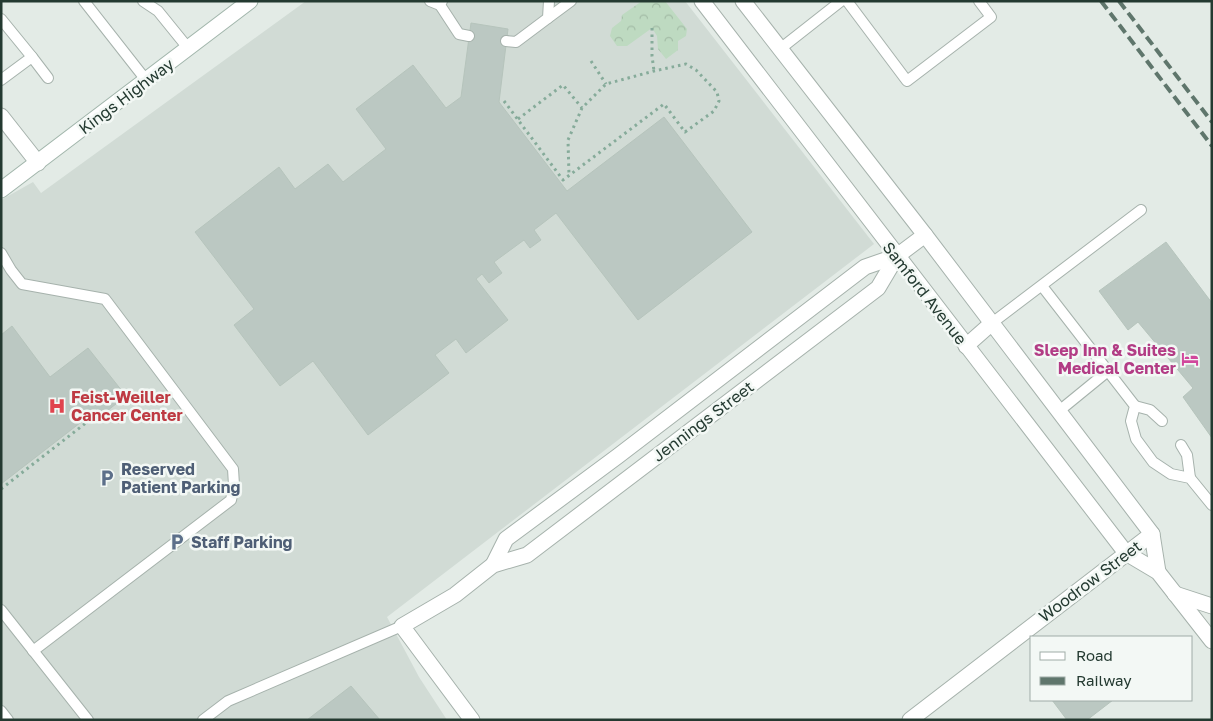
<svg xmlns="http://www.w3.org/2000/svg" width="1213" height="721" font-family="'Golos Text',sans-serif">
<style>
.built{fill:#d1dbd5}
.park{fill:url(#park-crowns)}
.building{fill:#bbc8c2;stroke:#b6c4bc}
.lines{fill:none;stroke-linecap:round;stroke-linejoin:round}
.service-casing{stroke:#a6b2ac;stroke-width:12}
.minor-casing{stroke:#a6b2ac;stroke-width:17}
.tertiary-casing{stroke:#a6b2ac;stroke-width:17}
.secondary-casing{stroke:#a2b6ac;stroke-width:17}
.path{stroke:#86ab9a;stroke-width:3;stroke-dasharray:2.5 4;stroke-linecap:butt}
.service{stroke:#fff;stroke-width:10}
.minor{stroke:#fff;stroke-width:15}
.tertiary{stroke:#fff;stroke-width:15}
.secondary{stroke:#fff;stroke-width:15}
.rail{stroke:#5f766c;stroke-width:4;stroke-dasharray:10 5;stroke-linecap:butt}
.labels{text-anchor:middle;stroke-width:5;stroke-linejoin:round;paint-order:stroke}
.street-label{font-size:16px;fill:#243a31;stroke:#f3f8f5}
.hotel-label{font-size:16px;font-weight:bold;fill:#b23c85;stroke:#f3f8f5;text-anchor:end}
.health-label{font-size:16px;font-weight:bold;fill:#be3a42;stroke:#f3f8f5;text-anchor:start}
.service-label{font-size:16px;font-weight:bold;fill:#4e5e75;stroke:#f3f8f5;text-anchor:start}
</style>
<defs>
<pattern id="park-crowns" width="20" height="18" patternUnits="userSpaceOnUse" patternTransform="scale(1.25)"><rect width="20" height="18" fill="#bedac1"/><path d="M2 6a3 3 0 1 1 6 0M12 15a3 3 0 1 1 6 0" fill="none" stroke="#a3bca6"/></pattern>
</defs>
<rect width="100%" height="100%" fill="#e3ebe6"/>
<!-- built -->
<path class="built" d="M 306,1 L 685,1 L 874,244 L 387,617 L 419,677 L 447,720 L 1,720 L 1,200 L 33,182 L 41,193 Z"/>
<!-- park -->
<path class="park" d="M 642,1 L 665,1 L 687,29 L 686,36 L 678,41 L 678,50 L 666,59 L 658,49 L 657,36 L 652,28 L 627,46 L 617,46 L 610,36 L 612,28 L 621,21 L 622,15 Z"/>
<!-- building -->
<g class="building">
<path d="M 471,23 L 508,29 L 499,102 L 567,191 L 664,117 L 752,232 L 638,320 L 556,213 L 534,230 L 541,240 L 530,248 L 524,240 L 494,262 L 502,273 L 489,283 L 482,274 L 476,279 L 508,320 L 466,353 L 456,339 L 435,355 L 449,373 L 368,435 L 313,361 L 280,386 L 234,325 L 254,309 L 195,232 L 279,167 L 295,189 L 328,164 L 343,182 L 386,149 L 356,109 L 413,65 L 446,108 L 461,97 Z"/>
<path d="M 1166,242 L 1212,303 L 1212,438 L 1183,397 L 1193,388 L 1138,322 L 1128,330 L 1099,291 Z"/>
<path d="M 12,326 L 50,377 L 88,348 L 126,396 L 93,422 L 89,416 L 1,484 L 1,335 Z"/>
<path d="M 351,686 L 380,720 L 307,720 Z"/>
<path d="M 1052,700 L 1113,700 L 1087,720 L 1067,720 Z"/>
</g>
<g class="lines">
<!-- service casing -->
<g class="service-casing">
<g id="service">
<path d="M 84,1 L 146,80"/>
<path d="M 143,1 L 158,11 L 188,48"/>
<path d="M 430,1 L 440,5"/>
<path d="M 442,1 L 440,5 L 459,34 L 469,36"/>
<path d="M 847,1 L 907,81 L 991,17 L 979,1"/>
<path d="M 548,18 L 571,1"/>
<path d="M 1,19 L 32,57 L 1,80"/>
<path d="M 506,41 L 516,42 L 548,18 L 549,1"/>
<path d="M 780,49 L 841,1"/>
<path d="M 32,57 L 48,78"/>
<path d="M 1,253 L 11,270 L 22,284 L 105,299 L 233,469 L 234,485 L 231,500 L 33,651"/>
<path d="M 1042,286 L 1135,406 L 1131,421 L 1136,439 L 1153,462 L 1171,474 L 1190,478 L 1212,505"/>
<path d="M 992,323 L 1141,210"/>
<path d="M 1135,406 L 1150,410 L 1162,421"/>
<path d="M 1059,411 L 1108,371"/>
<path d="M 1181,445 L 1187,455 L 1190,478"/>
<path d="M 1,610 L 88,720"/>
<path d="M 1,711 L 8,720"/>
<path d="M 203,720 L 228,701 L 402,626"/>
</g>
</g>
<!-- minor casing -->
<g class="minor-casing">
<g id="minor">
<path d="M 1,116 L 38,163"/>
<path d="M 493,565 L 506,539 L 618,456 L 865,267 L 897,256 L 925,235"/>
<path d="M 472,720 L 402,626 L 455,595 L 493,565 L 527,555 L 878,288 L 897,256"/>
<path d="M 910,720 L 1152,534"/>
</g>
</g>
<!-- tertiary casing -->
<g class="tertiary-casing">
<g id="tertiary">
<path d="M 702,1 L 1126,553 L 1158,572 L 1212,641"/>
<path d="M 743,1 L 925,235 L 1152,534 L 1158,572"/>
<path d="M 966,346 L 992,323"/>
<path d="M 1175,594 L 1212,606"/>
</g>
</g>
<!-- secondary casing -->
<g class="secondary-casing">
<path id="secondary" d="M 1,190 L 250,1"/>
</g>
<!-- path -->
<g class="path">
<path d="M 652,28 L 652,56 L 654,71"/>
<path d="M 591,61 L 606,84"/>
<path d="M 504,101 L 563,180 L 664,104 L 685,132 L 714,111 L 719,101 L 717,92 L 696,70 L 686,64 L 654,71 L 606,84 L 582,108 L 568,140 L 569,175"/>
<path d="M 518,119 L 563,85 L 582,108"/>
<path d="M 1,489 L 91,419"/>
</g>
<!-- service -->
<use href="#service" class="service"/>
<!-- minor -->
<use href="#minor" class="minor"/>
<!-- tertiary -->
<use href="#tertiary" class="tertiary"/>
<!-- secondary -->
<use href="#secondary" class="secondary"/>
<!-- rail -->
<g class="rail">
<path d="M 1101,1 L 1212,146"/>
<path d="M 1119,1 L 1212,122"/>
</g>
</g>
<!-- icons -->
<defs>
<g id="hotel-bare" transform="scale(1.35)"><path d="M-6-4.5h1.5V1H6V5H4.5V3h-9V5H-6ZM-4 0a1.8 1.8 0 1 1 3.6 0ZM.5 0V-2.5h3Q6-2.5 6 0Z" fill="#d1479c" stroke="#f3f8f5" stroke-width="2.5" paint-order="stroke"/></g>
<g id="hospital-bare" transform="scale(1.35)"><path d="M-5-5h3v3.5h4V-5h3V5h-3V1.5h-4V5h-3Z" fill="#e0444e" stroke="#f3f8f5" stroke-width="2.5" paint-order="stroke"/></g>
<g id="parking-bare" transform="scale(1.35)"><path d="M-3.5-5.5H1a3.5 3.5 0 0 1 0 7H-1V5.5H-3.5ZM-1-3.4V-.6H.8a1.4 1.4 0 0 0 0-2.8Z" fill="#5c6f8a" stroke="#f3f8f5" stroke-width="2.5" paint-order="stroke"/></g>
</defs>
<g fill-rule="evenodd">
<use href="#hotel-bare" x="1190" y="359"/>
<use href="#hospital-bare" x="57" y="406"/>
<use href="#parking-bare" x="107" y="478"/>
<use href="#parking-bare" x="177" y="542"/>
</g>
<g class="labels">
<!-- street labels -->
<g class="street-label">
<text transform="translate(126 96) rotate(-37)" y="6">Kings Highway</text>
<text transform="translate(925 293) rotate(52)" y="6">Samford Avenue</text>
<text transform="translate(703 421) rotate(-37)" y="6">Jennings Street</text>
<text transform="translate(1090 581) rotate(-37)" y="6">Woodrow Street</text>
</g>
<!-- hotel labels -->
<g class="hotel-label">
<text x="1176" y="356">Sleep Inn &amp; Suites<tspan x="1176" dy="18">Medical Center</tspan></text>
</g>
<!-- health labels -->
<g class="health-label">
<text x="71" y="403">Feist-Weiller<tspan x="71" dy="18">Cancer Center</tspan></text>
</g>
<!-- service labels -->
<g class="service-label">
<text x="121" y="475">Reserved<tspan x="121" dy="18">Patient Parking</tspan></text>
<text x="191" y="548">Staff Parking</text>
</g>
</g>
<!-- border -->
<rect width="1213" height="721" fill="none" stroke="#243a31" stroke-width="5"/>
<!-- legend -->
<rect x="1030" y="636" width="162" height="65" fill="#f3f8f5" stroke="#a0aca7"/>
<rect x="1040" y="652" width="25" height="8" fill="#ffffff" stroke="#a0aca7"/>
<text x="1076" y="661" font-size="15" fill="#243a31">Road</text>
<rect x="1040" y="677" width="25" height="8" fill="#5f766c" stroke="#a0aca7"/>
<text x="1076" y="686" font-size="15" fill="#243a31">Railway</text>
</svg>
